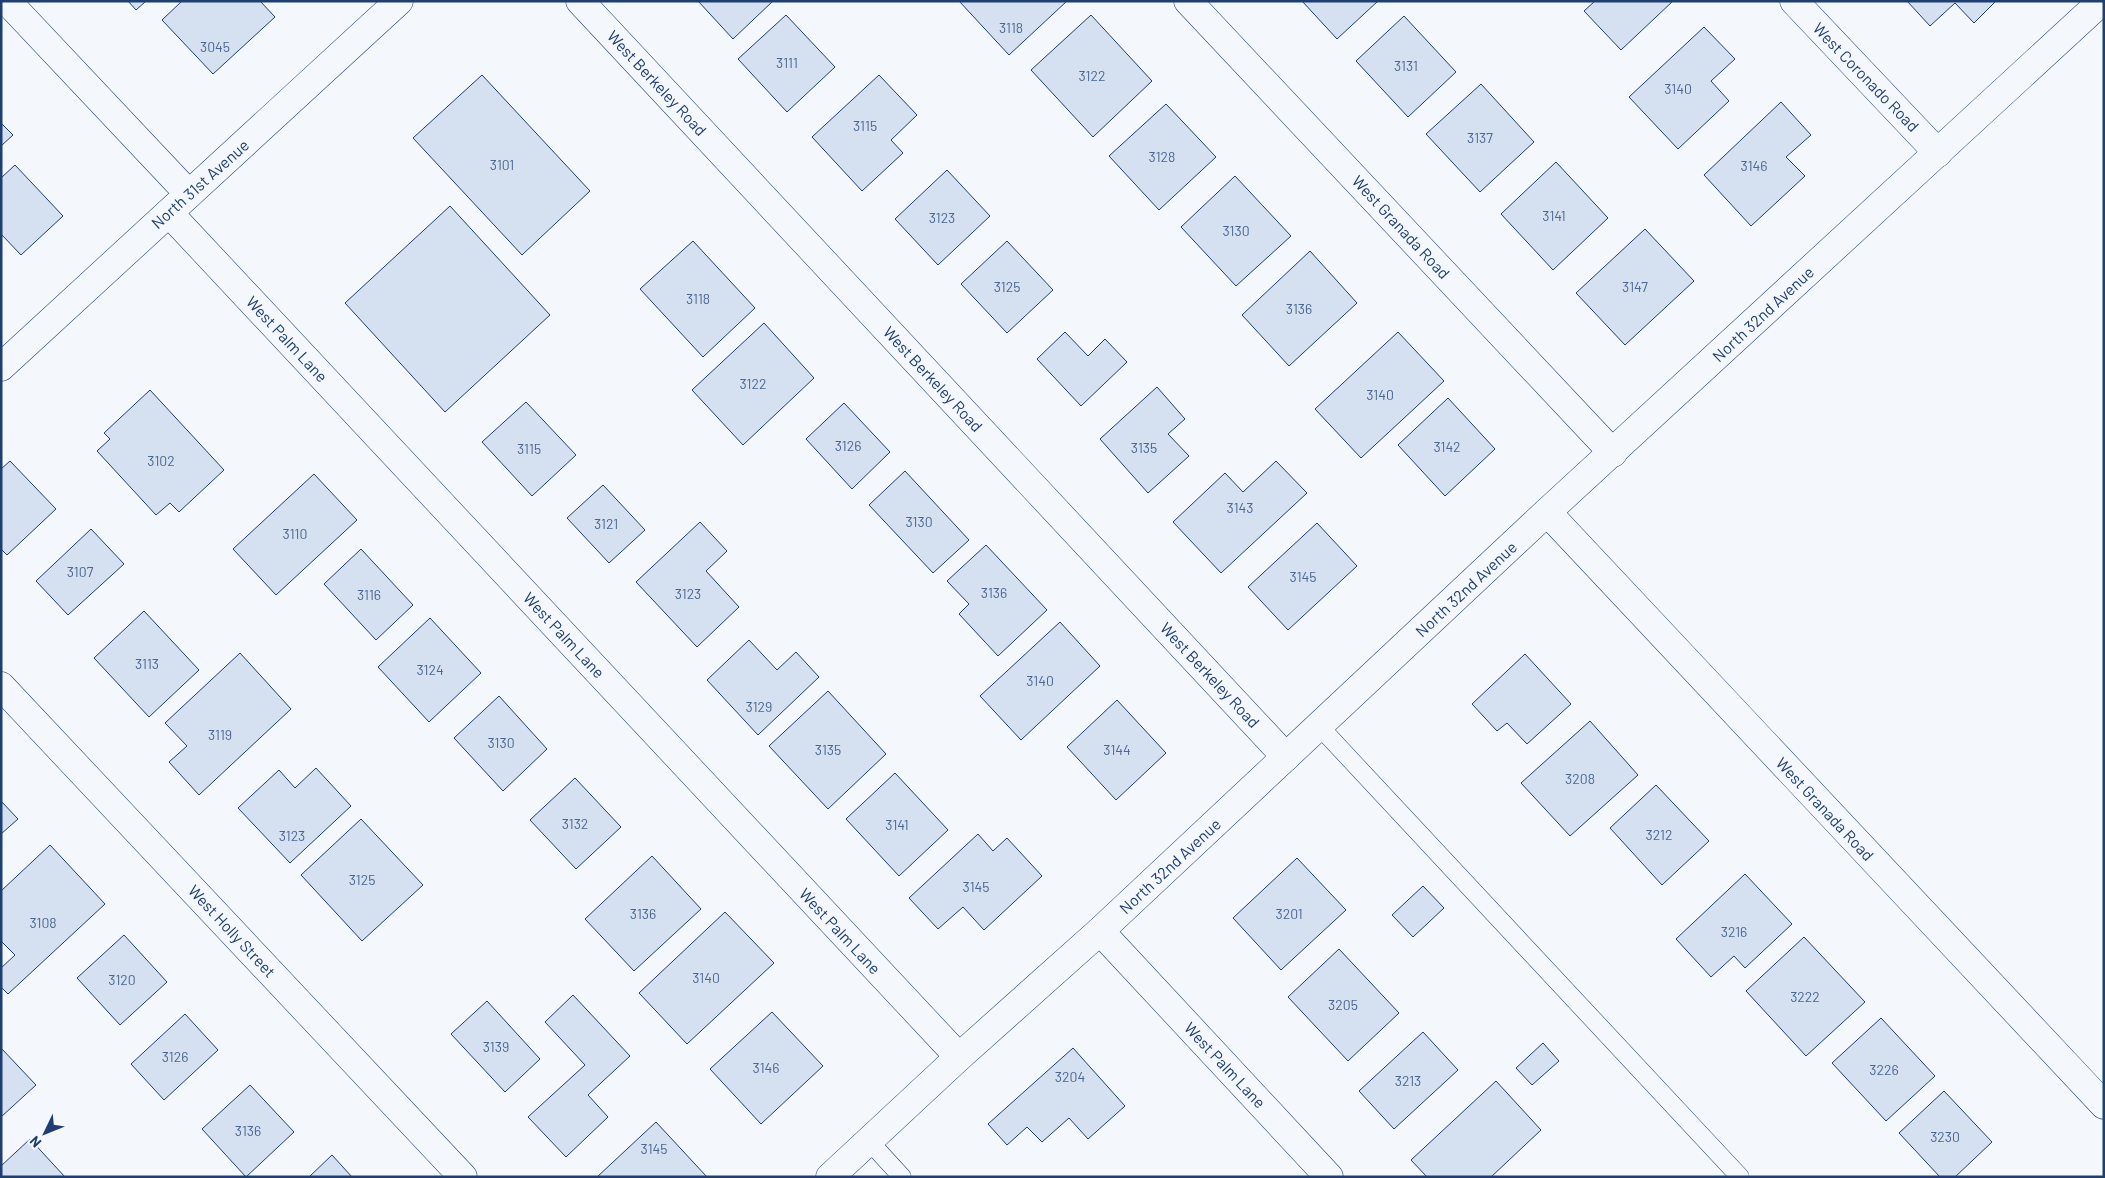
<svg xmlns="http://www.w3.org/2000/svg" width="2105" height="1178" font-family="Barlow,sans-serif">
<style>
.building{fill:#d5e0f0;stroke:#1d3f73}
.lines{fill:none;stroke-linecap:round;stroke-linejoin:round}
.service-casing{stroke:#1d3f73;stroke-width:19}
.minor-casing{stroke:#1d3f73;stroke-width:29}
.tertiary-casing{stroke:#1d3f73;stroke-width:29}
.service{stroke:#f4f7fb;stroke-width:18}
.minor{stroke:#f4f7fb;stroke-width:28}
.tertiary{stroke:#f4f7fb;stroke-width:28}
.labels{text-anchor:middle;stroke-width:4;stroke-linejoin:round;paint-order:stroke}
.number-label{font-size:14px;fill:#4b6792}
.street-label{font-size:16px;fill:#1d3f73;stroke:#f4f7fb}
</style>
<rect width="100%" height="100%" fill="#f4f7fb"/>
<!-- building -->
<g class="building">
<path d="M 128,1 L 146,1 L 136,10 Z"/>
<path d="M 182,1 L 260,1 L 275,17 L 213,74 L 162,20 Z"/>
<path d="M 698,1 L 773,1 L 733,39 Z"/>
<path d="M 959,1 L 1067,1 L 1009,55 Z"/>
<path d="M 1302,1 L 1378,1 L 1337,39 Z"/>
<path d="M 1595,1 L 1673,1 L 1621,50 L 1584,11 Z"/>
<path d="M 1907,1 L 1996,1 L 1974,23 L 1955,3 L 1930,26 Z"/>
<path d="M 786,15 L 835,67 L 787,112 L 738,59 Z"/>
<path d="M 1091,15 L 1152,81 L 1093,137 L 1031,70 Z"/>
<path d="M 1404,16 L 1456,72 L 1408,117 L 1356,61 Z"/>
<path d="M 1704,27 L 1735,59 L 1711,81 L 1729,101 L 1678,149 L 1629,97 Z"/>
<path d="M 482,75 L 590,191 L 522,255 L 413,138 Z"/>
<path d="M 879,75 L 917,115 L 891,140 L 903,153 L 862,191 L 812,137 Z"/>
<path d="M 1481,84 L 1534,142 L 1480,192 L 1426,134 Z"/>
<path d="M 1781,102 L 1811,135 L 1786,157 L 1805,176 L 1751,226 L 1704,175 Z"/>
<path d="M 1166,104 L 1216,157 L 1159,210 L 1109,156 Z"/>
<path d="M 1,123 L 13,135 L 1,146 Z"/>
<path d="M 1556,162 L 1608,218 L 1553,270 L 1501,214 Z"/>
<path d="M 15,165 L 63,216 L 21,255 L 1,234 L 1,178 Z"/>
<path d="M 947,170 L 990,216 L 938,265 L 895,219 Z"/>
<path d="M 1235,176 L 1291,236 L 1236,286 L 1181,227 Z"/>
<path d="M 450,206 L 550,315 L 445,412 L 345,303 Z"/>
<path d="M 1645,229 L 1694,281 L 1625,345 L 1576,293 Z"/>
<path d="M 693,241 L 755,308 L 703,357 L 640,289 Z"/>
<path d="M 1007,241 L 1053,290 L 1007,333 L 961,284 Z"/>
<path d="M 1310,251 L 1357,303 L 1289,366 L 1242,315 Z"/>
<path d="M 764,323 L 814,378 L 743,445 L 692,390 Z"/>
<path d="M 1065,332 L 1088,356 L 1105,339 L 1127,362 L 1081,406 L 1037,359 Z"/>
<path d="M 1398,332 L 1444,381 L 1361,458 L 1315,409 Z"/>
<path d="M 1157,387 L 1185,419 L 1168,434 L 1189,456 L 1148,493 L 1100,439 Z"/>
<path d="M 150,390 L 224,470 L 179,512 L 170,503 L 156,515 L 97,451 L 110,439 L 104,433 Z"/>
<path d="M 1448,398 L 1495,449 L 1445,496 L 1398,445 Z"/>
<path d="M 526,402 L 576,455 L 532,496 L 482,442 Z"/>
<path d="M 844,403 L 890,452 L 852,489 L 806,439 Z"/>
<path d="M 10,461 L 56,509 L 7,555 L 1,549 L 1,469 Z"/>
<path d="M 1276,461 L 1307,493 L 1221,573 L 1173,522 L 1225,473 L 1243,492 Z"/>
<path d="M 905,471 L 969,540 L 933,573 L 869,505 Z"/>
<path d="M 314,474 L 357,520 L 276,595 L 233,549 Z"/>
<path d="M 603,485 L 645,530 L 609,563 L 567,518 Z"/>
<path d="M 700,522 L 727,551 L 706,571 L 739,607 L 697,647 L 636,582 Z"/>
<path d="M 1317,523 L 1357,566 L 1288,630 L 1248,587 Z"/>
<path d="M 91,529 L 124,564 L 68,615 L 36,581 Z"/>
<path d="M 986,545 L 1047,610 L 998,656 L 959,614 L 969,604 L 947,581 Z"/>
<path d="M 361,549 L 413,605 L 376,640 L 324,584 Z"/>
<path d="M 144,611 L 199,670 L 149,717 L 94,658 Z"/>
<path d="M 430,618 L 481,673 L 429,722 L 378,667 Z"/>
<path d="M 1060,622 L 1100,666 L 1021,740 L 980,696 Z"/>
<path d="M 749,640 L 777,670 L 796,652 L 819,677 L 758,735 L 707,680 Z"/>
<path d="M 240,653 L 291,709 L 199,795 L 169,762 L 187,746 L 165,723 Z"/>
<path d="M 1525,654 L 1571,704 L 1527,744 L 1507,723 L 1497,731 L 1472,704 Z"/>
<path d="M 828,691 L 886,754 L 828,809 L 769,746 Z"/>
<path d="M 499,696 L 547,749 L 503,791 L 454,738 Z"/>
<path d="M 1117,700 L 1166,753 L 1116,800 L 1067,747 Z"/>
<path d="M 1590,721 L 1638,775 L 1570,836 L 1521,783 Z"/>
<path d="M 316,768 L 351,806 L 290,863 L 238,808 L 279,770 L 295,788 Z"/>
<path d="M 895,773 L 948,830 L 899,876 L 846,819 Z"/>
<path d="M 575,778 L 621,827 L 576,869 L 530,820 Z"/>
<path d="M 1656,785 L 1709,841 L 1662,885 L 1610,828 Z"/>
<path d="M 1,801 L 18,819 L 1,834 Z"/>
<path d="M 361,819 L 423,885 L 362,941 L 301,875 Z"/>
<path d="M 978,834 L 993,851 L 1007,838 L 1042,876 L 984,930 L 963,907 L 938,929 L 909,898 Z"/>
<path d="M 50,845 L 105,904 L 8,994 L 1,987 L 1,968 L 15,955 L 1,941 L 1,891 Z"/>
<path d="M 652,856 L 701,909 L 634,971 L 585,919 Z"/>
<path d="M 1297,858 L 1346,910 L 1281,970 L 1233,918 Z"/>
<path d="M 1745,874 L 1792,924 L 1745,968 L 1734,956 L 1711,977 L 1676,939 Z"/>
<path d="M 1423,886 L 1444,908 L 1413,937 L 1392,915 Z"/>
<path d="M 725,912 L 774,963 L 687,1044 L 639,993 Z"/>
<path d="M 124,935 L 167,982 L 120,1025 L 77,978 Z"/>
<path d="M 1804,937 L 1865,1002 L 1806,1056 L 1746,991 Z"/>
<path d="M 1339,949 L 1399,1013 L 1348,1061 L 1288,997 Z"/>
<path d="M 573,995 L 630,1056 L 588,1095 L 608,1117 L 566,1157 L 528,1117 L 585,1065 L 545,1022 Z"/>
<path d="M 487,1001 L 540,1059 L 505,1092 L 451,1034 Z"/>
<path d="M 772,1012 L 823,1066 L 761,1124 L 710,1069 Z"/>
<path d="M 185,1014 L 218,1050 L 164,1100 L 131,1064 Z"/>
<path d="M 1881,1018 L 1935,1076 L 1886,1121 L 1832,1063 Z"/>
<path d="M 1423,1032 L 1458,1070 L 1394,1129 L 1359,1091 Z"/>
<path d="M 1543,1043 L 1559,1061 L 1532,1085 L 1516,1068 Z"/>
<path d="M 1,1048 L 36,1085 L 1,1117 Z"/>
<path d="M 1073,1048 L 1125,1106 L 1088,1139 L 1069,1118 L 1042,1142 L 1027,1127 L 1007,1145 L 988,1124 Z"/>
<path d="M 1496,1081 L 1541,1130 L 1491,1177 L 1427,1177 L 1411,1160 Z"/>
<path d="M 250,1085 L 294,1132 L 246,1177 L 202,1129 Z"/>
<path d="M 1944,1091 L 1992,1142 L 1955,1177 L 1940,1177 L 1899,1133 Z"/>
<path d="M 656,1122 L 707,1177 L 597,1177 Z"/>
<path d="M 30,1139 L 65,1177 L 1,1177 L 1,1166 Z"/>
<path d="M 332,1155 L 352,1177 L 309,1177 Z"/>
</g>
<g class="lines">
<!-- service casing -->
<g class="service-casing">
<g id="service">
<path d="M 1320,727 L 1740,1177"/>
<path d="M 869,1141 L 902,1177"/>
</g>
</g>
<!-- minor casing -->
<g class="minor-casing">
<g id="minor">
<path d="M 7,1 L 189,194"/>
<path d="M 580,1 L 1286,757"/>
<path d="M 1188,1 L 1613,453"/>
<path d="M 1794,1 L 1938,153"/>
<path d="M 169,213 L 959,1057"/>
<path d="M 1547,512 L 2104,1105"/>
<path d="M 1,686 L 463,1177"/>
<path d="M 1100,931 L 1329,1177"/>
<path d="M 830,1177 L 959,1057 L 1100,931 L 1547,512 L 2102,1"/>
</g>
</g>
<!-- tertiary casing -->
<g class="tertiary-casing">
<path id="tertiary" d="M 1,367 L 399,1"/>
</g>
<!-- service -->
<use href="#service" class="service"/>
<!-- minor -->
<use href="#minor" class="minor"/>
<!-- tertiary -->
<use href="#tertiary" class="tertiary"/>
</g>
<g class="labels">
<!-- number labels -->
<g class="number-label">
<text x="1011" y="33">3118</text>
<text x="215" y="52">3045</text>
<text x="787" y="68">3111</text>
<text x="1406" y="71">3131</text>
<text x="1092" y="81">3122</text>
<text x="1678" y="94">3140</text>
<text x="865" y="131">3115</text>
<text x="1480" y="143">3137</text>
<text x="1162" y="162">3128</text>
<text x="502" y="170">3101</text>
<text x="1754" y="171">3146</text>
<text x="1554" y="221">3141</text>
<text x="942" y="223">3123</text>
<text x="1236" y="236">3130</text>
<text x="1007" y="292">3125</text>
<text x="1635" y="292">3147</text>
<text x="698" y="304">3118</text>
<text x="1299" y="314">3136</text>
<text x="753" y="389">3122</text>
<text x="1380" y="400">3140</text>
<text x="848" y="451">3126</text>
<text x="1447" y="452">3142</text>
<text x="1144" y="453">3135</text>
<text x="529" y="454">3115</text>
<text x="161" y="466">3102</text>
<text x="1240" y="513">3143</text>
<text x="919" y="527">3130</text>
<text x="606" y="529">3121</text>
<text x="295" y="539">3110</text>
<text x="80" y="577">3107</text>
<text x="1303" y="582">3145</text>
<text x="994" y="598">3136</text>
<text x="688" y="599">3123</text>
<text x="369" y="600">3116</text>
<text x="147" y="669">3113</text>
<text x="430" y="675">3124</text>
<text x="1040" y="686">3140</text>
<text x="759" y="712">3129</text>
<text x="220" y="740">3119</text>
<text x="501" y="748">3130</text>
<text x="828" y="755">3135</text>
<text x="1117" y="755">3144</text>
<text x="1580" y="784">3208</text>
<text x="575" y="829">3132</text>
<text x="897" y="830">3141</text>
<text x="1659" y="840">3212</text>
<text x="292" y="841">3123</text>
<text x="362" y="885">3125</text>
<text x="976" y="892">3145</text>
<text x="643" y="919">3136</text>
<text x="1289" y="919">3201</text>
<text x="43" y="928">3108</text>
<text x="1734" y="937">3216</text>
<text x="706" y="983">3140</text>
<text x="122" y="985">3120</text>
<text x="1805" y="1002">3222</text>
<text x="1343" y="1010">3205</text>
<text x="496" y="1052">3139</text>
<text x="175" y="1062">3126</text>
<text x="766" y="1073">3146</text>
<text x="1884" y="1075">3226</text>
<text x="1070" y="1082">3204</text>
<text x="1408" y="1086">3213</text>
<text x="248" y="1136">3136</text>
<text x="1945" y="1142">3230</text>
<text x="654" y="1154">3145</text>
</g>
<!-- street labels -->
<g class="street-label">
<text transform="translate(1866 77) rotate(46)" y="6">West Coronado Road</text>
<text transform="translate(657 83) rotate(47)" y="6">West Berkeley Road</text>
<text transform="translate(200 184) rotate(-42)" y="6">North 31st Avenue</text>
<text transform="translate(1401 227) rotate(47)" y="6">West Granada Road</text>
<text transform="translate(1763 314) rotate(-43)" y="6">North 32nd Avenue</text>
<text transform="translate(287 339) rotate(47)" y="6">West Palm Lane</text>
<text transform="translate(933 379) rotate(47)" y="6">West Berkeley Road</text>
<text transform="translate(1466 589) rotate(-43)" y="6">North 32nd Avenue</text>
<text transform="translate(564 635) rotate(47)" y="6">West Palm Lane</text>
<text transform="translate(1210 675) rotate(47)" y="6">West Berkeley Road</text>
<text transform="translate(1825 809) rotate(47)" y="6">West Granada Road</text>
<text transform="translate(1170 866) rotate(-43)" y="6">North 32nd Avenue</text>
<text transform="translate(232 931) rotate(47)" y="6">West Holly Street</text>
<text transform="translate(840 931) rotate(47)" y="6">West Palm Lane</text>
<text transform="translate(1225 1065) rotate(47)" y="6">West Palm Lane</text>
</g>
</g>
<!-- border -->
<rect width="2105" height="1178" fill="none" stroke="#1d3f73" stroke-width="5"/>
<!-- north arrow -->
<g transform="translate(45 1133) rotate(227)" stroke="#f4f7fb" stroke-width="4" paint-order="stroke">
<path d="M0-4L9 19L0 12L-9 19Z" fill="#1d3f73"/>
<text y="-8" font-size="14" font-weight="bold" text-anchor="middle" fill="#1d3f73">N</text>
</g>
</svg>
